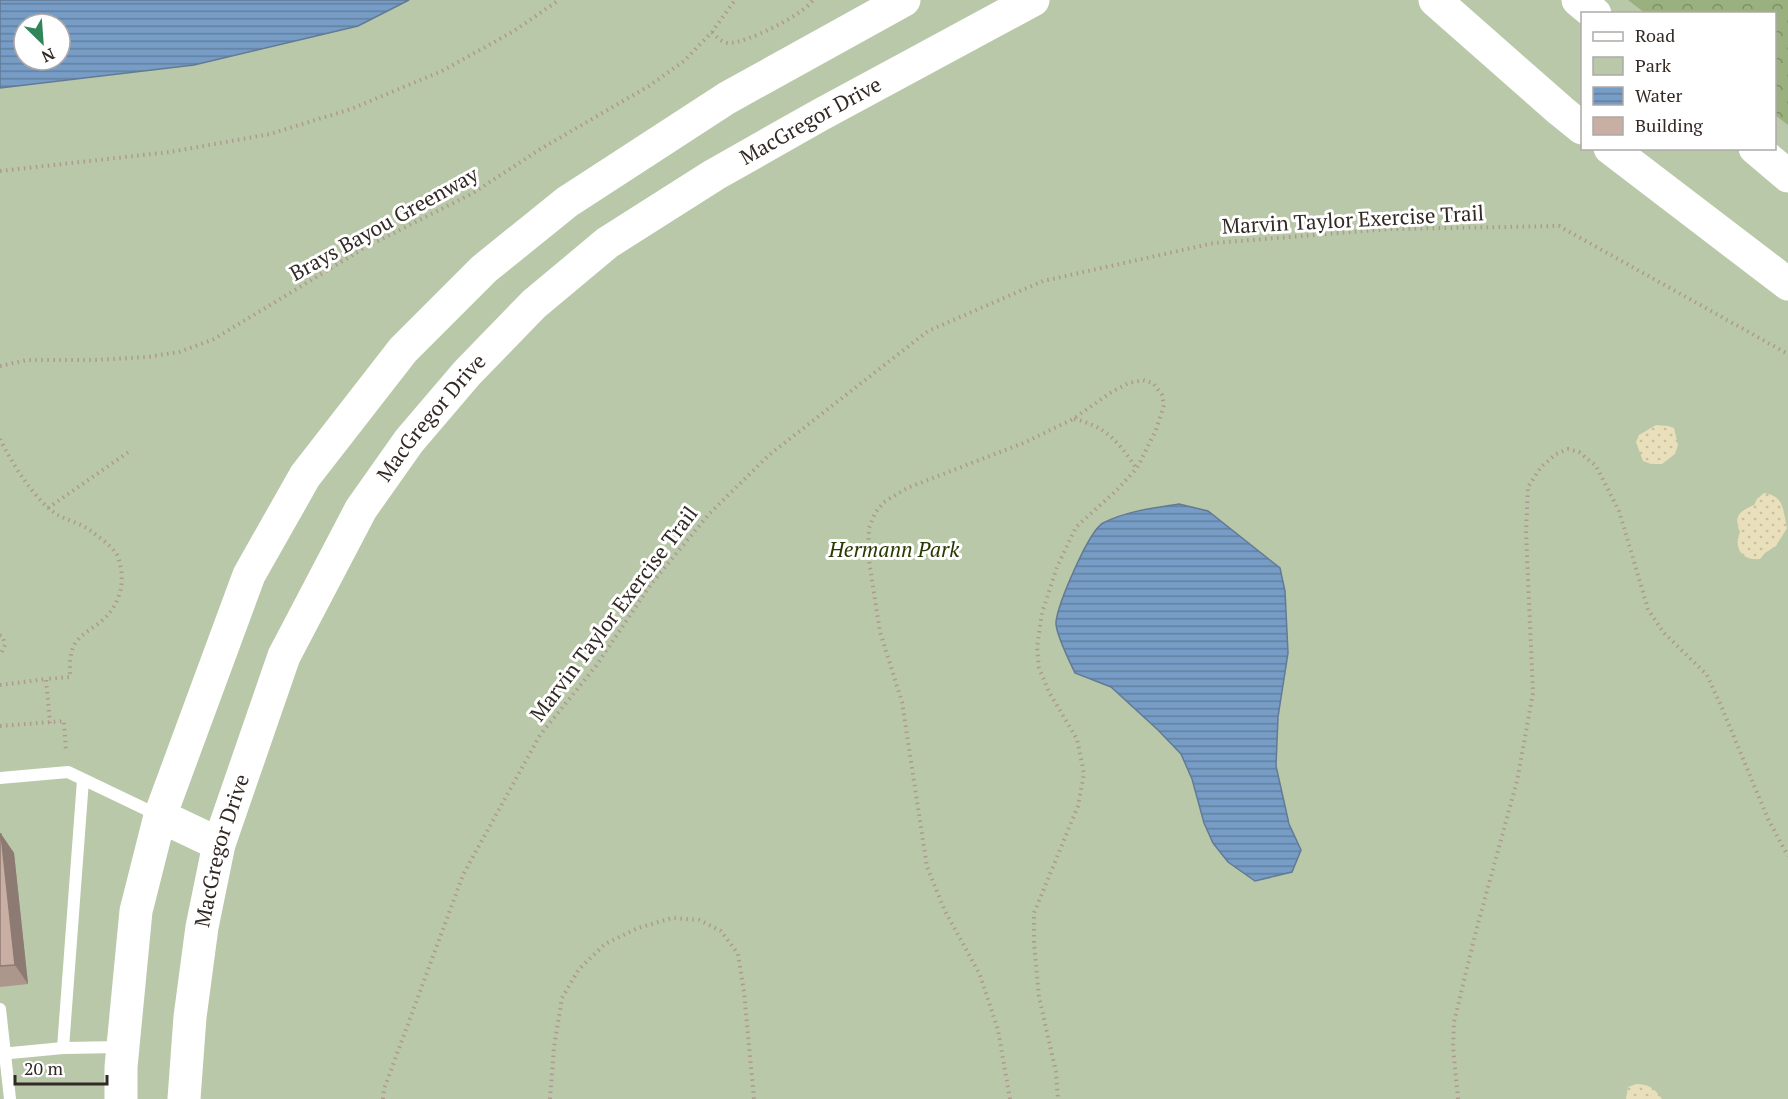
<svg xmlns="http://www.w3.org/2000/svg" width="1788" height="1099" font-family="'PT Serif',serif">
<style>
.green{fill:#b9c8a8;fill-rule:evenodd}
.forest{fill:url(#forest-crowns)}
.sand{fill:url(#sand-dots)}
.water{fill:url(#water-rules);stroke:#637a95;stroke-width:1.5;fill-rule:evenodd}
.lines{fill:none;stroke-linecap:round;stroke-linejoin:round}
.path{stroke:#ae9990;stroke-width:4;stroke-dasharray:1.5 4.5;stroke-linecap:butt}
.lane{stroke:#fff;stroke-width:12}
.secondary{stroke:#fff;stroke-width:33}
.wall{fill:#ad968c}
.shaded-wall{fill:#8d7a72}
.building{fill:#c9afa3;stroke:#8d7a72;stroke-width:1.5}
.labels{text-anchor:middle;stroke-width:6;stroke-linejoin:round;paint-order:stroke}
.street-label{font-size:21px;fill:#332924;stroke:#fff}
.park-label{font-size:21px;font-style:italic;fill:#273a00;stroke:#fff}
</style>
<defs>
<pattern id="forest-crowns" width="20" height="18" patternUnits="userSpaceOnUse" patternTransform="scale(1.5)"><rect width="20" height="18" fill="#9ab07e"/><path d="M2 6a3 3 0 1 1 6 0M12 15a3 3 0 1 1 6 0" fill="none" stroke="#7e8f67"/></pattern>
<pattern id="sand-dots" width="8" height="8" patternUnits="userSpaceOnUse" patternTransform="scale(1.5)"><rect width="8" height="8" fill="#e9dfba"/><path d="M2 2h.1M6 6h.1" fill="none" stroke="#c8bfa0" stroke-width="1.8" stroke-linecap="round"/></pattern>
<pattern id="water-rules" width="6" height="5" patternUnits="userSpaceOnUse" patternTransform="scale(1.5)"><rect width="6" height="5" fill="#779dc6"/><path d="M0 2.5h6" fill="none" stroke="#6280a1"/></pattern>
</defs>
<rect width="100%" height="100%" fill="#fde2d6"/>
<!-- green -->
<path class="green" d="M 0,0 L 1788,0 L 1788,1099 L 0,1099 ZM 1582,14 L 1774,14 L 1774,148 L 1582,148 ZM 24,24 L 60,24 L 60,60 L 24,60 Z"/>
<!-- forest -->
<path class="forest" d="M 1628,0 L 1788,0 L 1788,125 L 1775,115 L 1774,14 L 1645,13 Z"/>
<!-- sand -->
<g class="sand">
<path d="M 1656,425 L 1668,426 L 1674,428 L 1678,445 L 1675,454 L 1662,464 L 1651,464 L 1643,461 L 1636,442 L 1639,435 Z"/>
<path d="M 1764,493 C 1785,496 1783,511 1787,528 L 1776,546 L 1765,553 L 1760,559 C 1742,561 1733,548 1740,532 C 1733,516 1740,511 1754,505 L 1757,499 Z"/>
<path d="M 1636,1084 C 1649,1084 1655,1089 1662,1099 L 1626,1099 L 1628,1087 Z"/>
</g>
<!-- water -->
<g class="water">
<path d="M 0,0 L 409,0 L 358,26 L 194,65 L 0,88 ZM 24,24 L 60,24 L 60,60 L 24,60 Z"/>
<path d="M 1179,504 L 1208,511 L 1280,568 L 1285,591 L 1288,653 L 1278,717 L 1276,766 L 1289,824 L 1301,850 L 1292,872 L 1255,881 L 1228,862 L 1213,843 L 1204,823 L 1192,779 L 1181,754 L 1158,730 L 1111,687 L 1075,673 C 1070,662 1055,633 1056,622 C 1058,604 1088,532 1103,523 C 1126,511 1154,508 1179,504 Z"/>
</g>
<g class="lines">
<!-- path -->
<g class="path">
<path d="M 712,32 C 717,37 721,42 728,43 C 745,44 805,14 813,0"/>
<path d="M 0,171 L 170,152 L 270,134 L 351,109 L 442,71 L 514,31 L 559,0"/>
<path d="M 0,366 L 27,360 L 94,360 L 147,357 L 179,352 L 214,339 L 366,247 L 473,193 L 542,148 L 649,86 L 684,61 L 712,32 L 735,0"/>
<path d="M 1074,419 C 1105,426 1119,442 1136,468"/>
<path d="M 0,439 C 11,462 36,502 58,515 C 68,521 81,523 91,531 C 99,537 109,544 115,552 C 118,555 119,560 120,564 C 125,585 119,604 104,619 C 95,627 84,632 76,642 C 69,652 70,665 70,677 L 46,679 L 50,723"/>
<path d="M 48,508 L 130,451"/>
<path d="M 0,635 L 3,637 L 5,645 L 0,656"/>
<path d="M 0,685 L 46,679"/>
<path d="M 0,726 L 64,721 L 66,751"/>
<path d="M 383,1099 L 384,1089 L 463,875 L 540,735 L 596,666 L 651,584 L 709,514 L 769,455 L 928,331 L 1043,281 L 1214,243 L 1390,229 L 1559,226 L 1788,354"/>
<path d="M 550,1099 L 554,1047 L 562,998 L 579,969 L 605,944 L 638,928 L 672,918 L 699,920 L 721,931 L 738,954 L 744,992 L 754,1099"/>
<path d="M 1010,1099 L 998,1030 L 980,975 L 945,911 L 927,867 L 902,702 L 880,632 L 868,554 L 869,528 L 875,513 L 884,502 L 907,488 L 1026,442 L 1073,419 L 1113,391 L 1129,383 L 1143,380 L 1153,383 L 1162,395 L 1164,405 L 1156,430 L 1137,468 L 1116,491 L 1076,527 L 1057,567 L 1042,613 L 1037,647 L 1039,668 L 1049,692 L 1077,739 L 1084,774 L 1078,806 L 1034,913 L 1034,942 L 1039,997 L 1056,1072 L 1058,1099"/>
<path d="M 1458,1099 L 1453,1047 L 1454,1022 L 1475,935 L 1517,781 L 1533,693 L 1526,532 L 1528,487 L 1541,467 L 1556,454 L 1568,449 L 1579,452 L 1596,466 L 1619,511 L 1648,609 L 1663,632 L 1707,675 L 1722,708 L 1768,819 L 1788,856"/>
</g>
<!-- lane -->
<g class="lane">
<path d="M 0,778 L 68,772 L 160,816"/>
<path d="M 0,1009 L 10,1099"/>
<path d="M 63,1048 L 121,1047"/>
<path d="M 0,1054 L 63,1048 L 83,780"/>
</g>
<!-- secondary -->
<g class="secondary">
<path d="M 1435,0 L 1561,111 L 1582,128"/>
<path d="M 1578,0 L 1595,14"/>
<path d="M 1610,148 L 1788,284"/>
<path d="M 1755,148 L 1788,176"/>
<path d="M 160,816 L 219,844"/>
<path d="M 121,1099 L 121,1067 L 136,911 L 160,816 L 249,575 L 305,476 L 403,350 L 484,269 L 567,202 L 727,98 L 904,0"/>
<path id="s1" d="M 184,1099 L 190,1017 L 202,927 L 219,844 L 284,656 L 361,509 L 409,441 L 467,373 L 534,304 L 607,243 L 714,175 L 820,115 L 1033,0"/>
</g>
</g>
<!-- wall -->
<path class="wall" d="M 0,834 L 1,834 L 14,853 L 28,984 L 0,987 Z"/>
<!-- shaded-wall -->
<path class="shaded-wall" d="M 1,834 L 14,853 L 28,984 L 15,965 Z"/>
<!-- building -->
<path class="building" d="M 0,834 L 1,834 L 15,965 L 0,966 Z"/>
<g class="labels">
<!-- street labels -->
<g class="street-label">
<text dy="7" stroke="none"><textPath href="#s1" startOffset="1224">MacGregor Drive</textPath></text>
<text transform="translate(1353 220) rotate(-3)" y="7">Marvin Taylor Exercise Trail</text>
<text transform="translate(384 224) rotate(-29)" y="7">Brays Bayou Greenway</text>
<text dy="7" stroke="none"><textPath href="#s1" startOffset="738">MacGregor Drive</textPath></text>
<text transform="translate(614 614) rotate(-53)" y="7">Marvin Taylor Exercise Trail</text>
<text dy="7" stroke="none"><textPath href="#s1" startOffset="252">MacGregor Drive</textPath></text>
</g>
<!-- park labels -->
<g class="park-label">
<text x="894" y="557">Hermann Park</text>
</g>
</g>
<!-- legend -->
<rect x="1581" y="12" width="195" height="138" fill="#ffffff" stroke="#ada9a7" stroke-width="1.5"/>
<rect x="1593" y="32" width="30" height="9" fill="#ffffff" stroke="#ada9a7" stroke-width="1.5"/>
<text x="1635" y="42" font-size="18" fill="#332924">Road</text>
<rect x="1593" y="57" width="30" height="18" fill="#b9c8a8" stroke="#ada9a7" stroke-width="1.5"/>
<text x="1635" y="72" font-size="18" fill="#332924">Park</text>
<rect x="1593" y="87" width="30" height="18" fill="url(#water-rules)" stroke="#ada9a7" stroke-width="1.5"/>
<text x="1635" y="102" font-size="18" fill="#332924">Water</text>
<rect x="1593" y="117" width="30" height="18" fill="#c9afa3" stroke="#ada9a7" stroke-width="1.5"/>
<text x="1635" y="132" font-size="18" fill="#332924">Building</text>
<!-- north arrow -->
<g transform="translate(42 42) rotate(155)"><circle r="28" fill="#ffffff" stroke="#ada9a7" stroke-width="1.5"/>
<path d="M0-4.5L10 22L0 15L-10 22Z" fill="#318558"/>
<text y="-9" font-size="16" font-weight="bold" text-anchor="middle" fill="#332924">N</text>
</g>
<!-- scale -->
<path d="M15 1075v9h92v-9" fill="none" stroke="#332924" stroke-width="3"/>
<text x="24" y="1075" font-size="18" fill="#332924" stroke="#ffffff" stroke-width="4.5" paint-order="stroke">20 m</text>
</svg>
